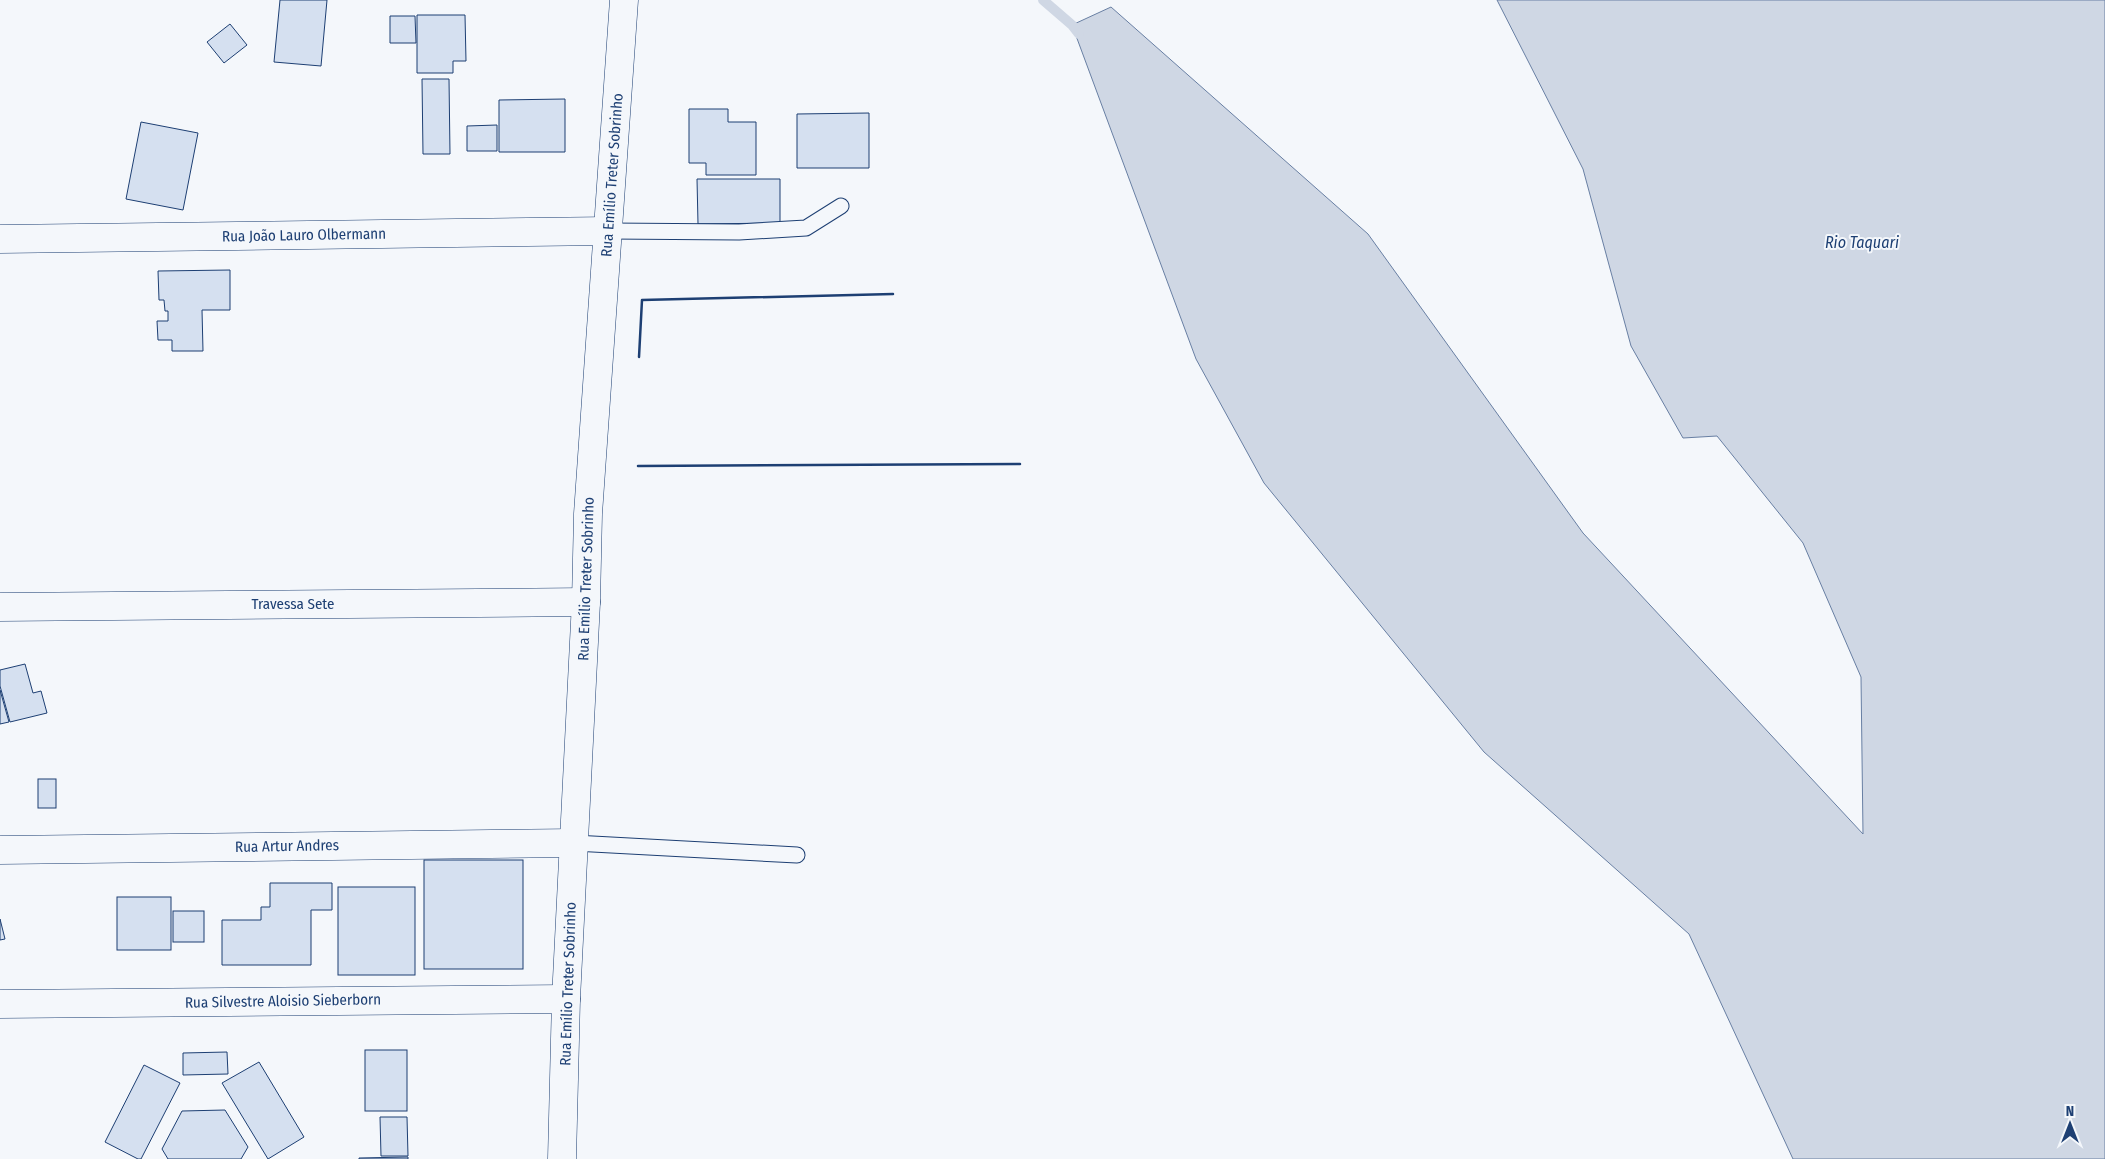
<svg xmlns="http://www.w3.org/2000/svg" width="2105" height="1159" font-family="'Fira Sans Condensed',sans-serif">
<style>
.water{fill:#cfd7e4;stroke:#687fa3}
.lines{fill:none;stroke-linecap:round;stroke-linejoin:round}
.stream{stroke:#cfd7e4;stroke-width:10}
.building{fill:#d5e0f0;stroke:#1d3f73}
.service-casing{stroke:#1d3f73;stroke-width:17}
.minor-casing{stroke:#1d3f73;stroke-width:29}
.secondary-casing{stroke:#1d3f73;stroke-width:29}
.service{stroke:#f4f7fb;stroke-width:15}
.minor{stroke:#f4f7fb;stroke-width:28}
.secondary{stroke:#f4f7fb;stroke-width:28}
.wall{stroke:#1d3f73;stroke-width:2.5}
.labels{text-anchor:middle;stroke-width:4;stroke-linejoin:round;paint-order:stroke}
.street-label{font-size:15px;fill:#1d3f73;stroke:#f4f7fb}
.water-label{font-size:16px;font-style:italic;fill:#1d3f73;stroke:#f4f7fb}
</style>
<rect width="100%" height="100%" fill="#f4f7fb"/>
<!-- water -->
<path class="water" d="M 1497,0 L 2105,0 L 2105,1159 L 1793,1159 L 1689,934 L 1484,752 L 1264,483 L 1196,359 L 1072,25 L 1111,7 L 1368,234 L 1583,533 L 1863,834 L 1861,677 L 1803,543 L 1717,436 L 1683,438 L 1631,346 L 1583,169 Z"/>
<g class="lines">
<!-- stream -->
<path class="stream" d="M 1043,0 L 1072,25 L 1079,34"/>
</g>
<!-- building -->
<g class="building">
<path d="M 280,0 L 327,0 L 321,66 L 274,62 Z"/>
<path d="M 417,15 L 465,15 L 466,61 L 453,61 L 453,73 L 417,73 Z"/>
<path d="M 390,16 L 415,16 L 416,43 L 390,43 Z"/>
<path d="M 230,24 L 247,45 L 224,63 L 207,42 Z"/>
<path d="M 422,79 L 449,79 L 450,154 L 423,154 Z"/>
<path d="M 565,99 L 565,152 L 499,152 L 499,100 Z"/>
<path d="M 689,109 L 728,109 L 728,122 L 756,122 L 756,175 L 706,175 L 706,163 L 689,163 Z"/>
<path d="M 869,113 L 869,168 L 797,168 L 797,114 Z"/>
<path d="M 141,122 L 198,133 L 183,210 L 126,199 Z"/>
<path d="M 497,125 L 497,151 L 467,151 L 467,126 Z"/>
<path d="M 697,179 L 780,179 L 780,223 L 698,224 Z"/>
<path d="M 230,270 L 230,310 L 202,310 L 203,351 L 172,351 L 172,340 L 158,340 L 157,321 L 168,321 L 168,311 L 165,311 L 164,300 L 159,300 L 158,271 Z"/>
<path d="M 25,664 L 33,693 L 41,691 L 47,713 L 10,722 L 0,686 L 0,670 Z"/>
<path d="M 0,690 L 9,722 L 0,724 Z"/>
<rect x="38" y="779" width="18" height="29"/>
<rect x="424" y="860" width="99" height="109"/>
<path d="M 270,883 L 332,883 L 332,910 L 311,910 L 311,965 L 222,965 L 222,920 L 261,920 L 261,907 L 270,907 Z"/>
<rect x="338" y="887" width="77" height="88"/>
<rect x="117" y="897" width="54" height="53"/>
<rect x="173" y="911" width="31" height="31"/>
<path d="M 0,919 L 5,939 L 0,940 Z"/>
<rect x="365" y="1050" width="42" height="61"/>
<path d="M 227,1052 L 228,1074 L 183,1075 L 183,1053 Z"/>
<path d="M 259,1062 L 304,1137 L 268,1159 L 222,1083 Z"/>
<path d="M 144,1065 L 180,1083 L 141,1159 L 138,1159 L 105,1142 Z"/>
<path d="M 225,1110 L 248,1147 L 241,1159 L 168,1159 L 162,1149 L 182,1111 Z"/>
<path d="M 380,1117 L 407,1117 L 408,1156 L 381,1156 Z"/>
<path d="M 408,1157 L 408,1159 L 359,1159 L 359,1158 Z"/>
</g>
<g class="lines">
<!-- service casing -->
<g class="service-casing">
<g id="service">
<path d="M 609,231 L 739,232 L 806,228 L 841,206"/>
<path d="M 574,843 L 797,855"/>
</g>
</g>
<!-- minor casing -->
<g class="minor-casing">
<g id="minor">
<path d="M 0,239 L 609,231"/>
<path d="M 0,607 L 586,602"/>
<path d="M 0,850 L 574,843"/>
<path d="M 0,1004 L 566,999"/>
</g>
</g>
<!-- secondary casing -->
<g class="secondary-casing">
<path id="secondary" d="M 562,1159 L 566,999 L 586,602 L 588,514 L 624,0"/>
</g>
<!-- service -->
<use href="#service" class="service"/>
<!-- minor -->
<use href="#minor" class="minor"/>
<!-- secondary -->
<use href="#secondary" class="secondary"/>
<!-- wall -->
<g class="wall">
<path d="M 639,357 L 642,300 L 893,294"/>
<path d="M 638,466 L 1020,464"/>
</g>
</g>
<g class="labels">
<!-- street labels -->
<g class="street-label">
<text transform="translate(612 175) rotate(-86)" y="5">Rua Emílio Treter Sobrinho</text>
<text transform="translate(304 235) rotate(-1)" y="5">Rua João Lauro Olbermann</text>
<text transform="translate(586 579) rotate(-88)" y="5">Rua Emílio Treter Sobrinho</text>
<text x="293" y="609">Travessa Sete</text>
<text transform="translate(287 846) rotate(-1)" y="5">Rua Artur Andres</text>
<text transform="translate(568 984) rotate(-88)" y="5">Rua Emílio Treter Sobrinho</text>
<text transform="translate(283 1001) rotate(-1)" y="5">Rua Silvestre Aloisio Sieberborn</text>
</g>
<!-- water labels -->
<g class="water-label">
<text x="1862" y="248">Rio Taquari</text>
</g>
</g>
<!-- north arrow -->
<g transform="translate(2070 1124)" stroke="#f4f7fb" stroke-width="4" paint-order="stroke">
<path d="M0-4L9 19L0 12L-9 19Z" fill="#1d3f73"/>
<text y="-8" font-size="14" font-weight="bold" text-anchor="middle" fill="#1d3f73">N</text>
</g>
</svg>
